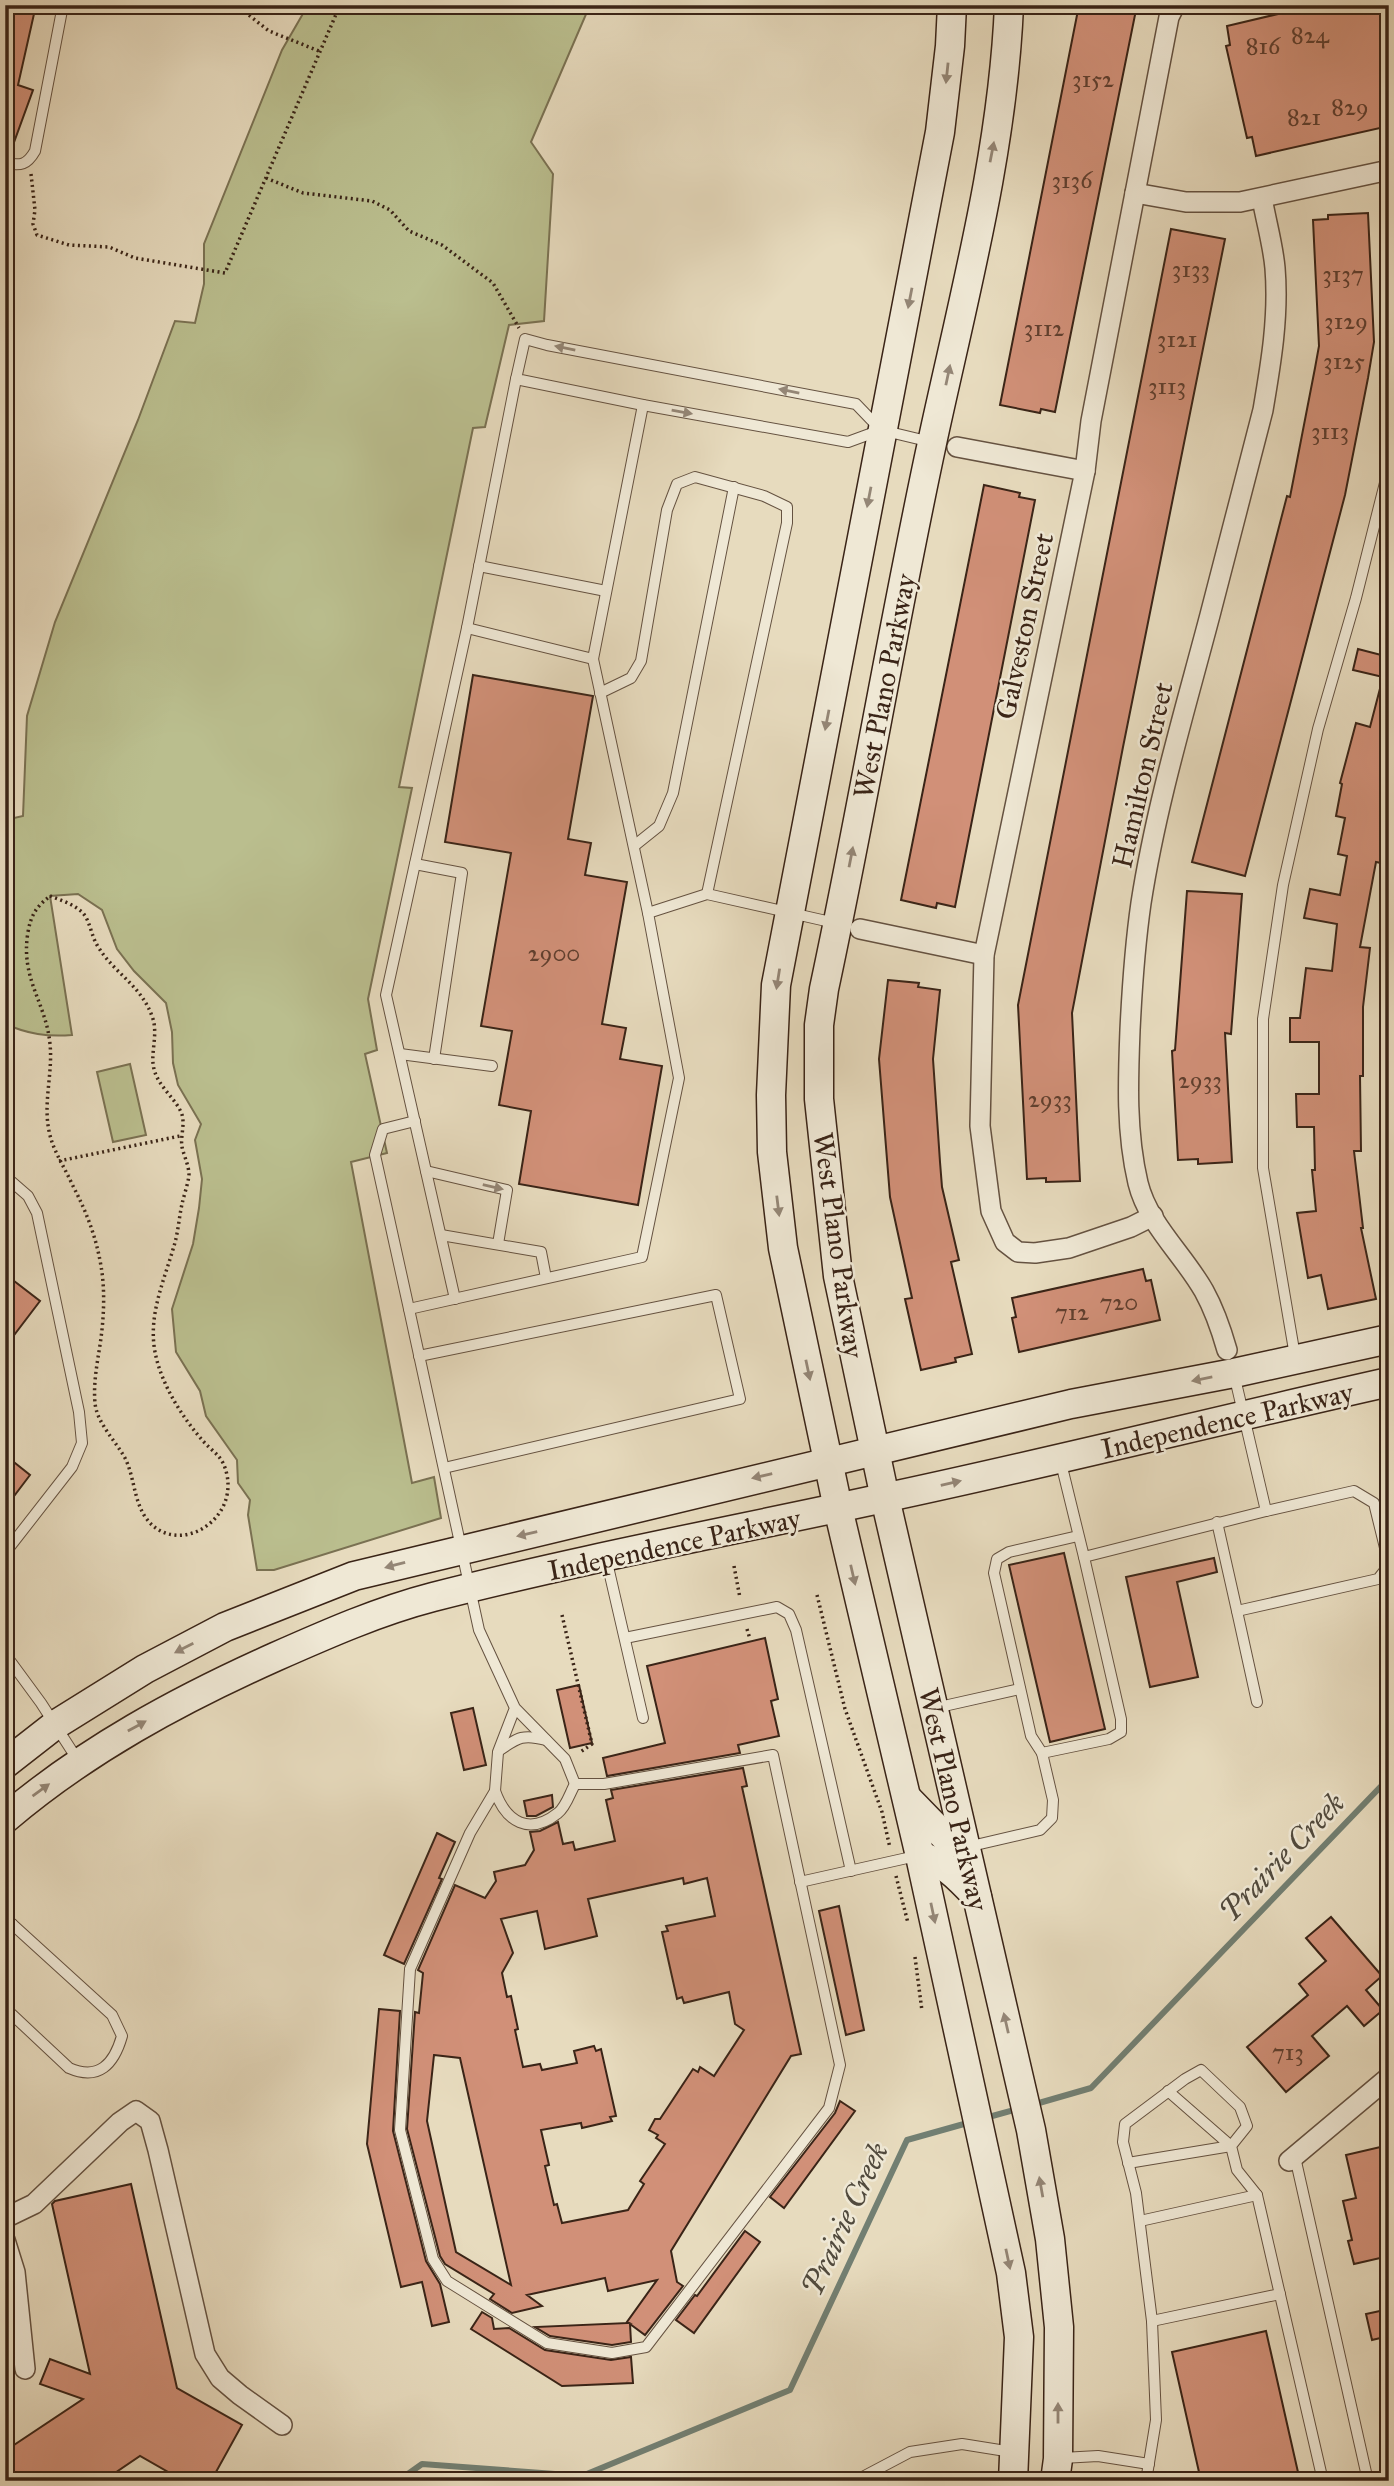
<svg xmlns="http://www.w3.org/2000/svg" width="1394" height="2486" font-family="'IM FELL Great Primer',serif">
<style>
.green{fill:#babe8e;stroke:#7a7152;stroke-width:2}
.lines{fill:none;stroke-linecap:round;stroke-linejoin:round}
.stream{stroke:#727f72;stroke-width:6}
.building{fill:#d19078;stroke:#3a2417;stroke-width:2;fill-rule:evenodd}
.service-casing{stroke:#655241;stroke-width:12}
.minor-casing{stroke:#655241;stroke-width:22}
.secondary-casing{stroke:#3a2417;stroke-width:31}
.path{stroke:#3a2417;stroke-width:3.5;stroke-dasharray:2 3.5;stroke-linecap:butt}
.service{stroke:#efe8d5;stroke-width:10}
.minor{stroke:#efe8d5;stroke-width:19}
.secondary{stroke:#efe8d5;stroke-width:28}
.oneway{fill:#948676}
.labels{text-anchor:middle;stroke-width:5;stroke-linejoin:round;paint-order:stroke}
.number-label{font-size:24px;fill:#603f2f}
.street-label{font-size:28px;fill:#3a2417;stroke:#efe8d5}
.water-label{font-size:30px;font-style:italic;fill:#514a3d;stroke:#efe8d5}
</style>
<rect width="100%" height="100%" fill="#e7dbbe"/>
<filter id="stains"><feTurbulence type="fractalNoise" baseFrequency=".00286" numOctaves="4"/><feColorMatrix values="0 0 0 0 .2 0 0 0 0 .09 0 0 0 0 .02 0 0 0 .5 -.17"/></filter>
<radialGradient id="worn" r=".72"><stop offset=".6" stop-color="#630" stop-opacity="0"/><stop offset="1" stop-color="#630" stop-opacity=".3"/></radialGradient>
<!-- green -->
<g class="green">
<path d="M 308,5 L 590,5 L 531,142 L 553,174 L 544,321 L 509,325 L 485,427 L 473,428 L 399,787 L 412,788 L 368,999 L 377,1050 L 365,1054 L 387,1153 L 351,1162 L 412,1483 L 434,1477 L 441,1518 L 274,1570 L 257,1570 L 248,1515 L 250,1500 L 238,1483 L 237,1460 L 206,1416 L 200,1391 L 176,1352 L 172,1309 L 193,1244 L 199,1208 L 202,1179 L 195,1140 L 201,1124 L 178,1085 L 173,1063 L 172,1032 L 166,1003 L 134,971 L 117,949 L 102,910 L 78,894 L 50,896 L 72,1035 C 47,1037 28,1034 5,1024 L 5,820 L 23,816 L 27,716 L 55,622 L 138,420 L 175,321 L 195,323 L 204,284 L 204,244 L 282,50 Z"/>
<path d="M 130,1064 L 146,1135 L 113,1142 L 97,1072 Z"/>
</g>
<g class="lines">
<!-- stream -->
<g class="stream">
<path d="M 1032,2105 L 1091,2088 L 1389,1778"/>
<path d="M 985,2118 L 1018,2109"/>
<path d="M 398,2481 L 422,2464 L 582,2476 L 790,2390 L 907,2140 L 971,2122"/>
</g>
</g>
<!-- building -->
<g class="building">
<path d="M 5,5 L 36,5 L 18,85 L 33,90 L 9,156 L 5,156 Z"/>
<path d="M 1079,5 L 1137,5 L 1055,412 L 1041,409 L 1040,413 L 1000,405 Z"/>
<path d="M 1316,5 L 1384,5 L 1385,11 L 1389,10 L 1389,126 L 1256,156 L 1252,137 L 1247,138 L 1234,81 L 1226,46 L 1230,45 L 1227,26 Z"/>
<path d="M 1368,213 L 1374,342 L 1368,378 L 1345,495 L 1245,876 L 1192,862 L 1287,496 L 1290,497 L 1315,368 L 1319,346 L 1313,220 L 1328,219 L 1328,215 Z"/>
<path d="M 1171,229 L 1225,239 L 1123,747 L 1072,1013 L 1080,1181 L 1046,1182 L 1046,1178 L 1027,1179 L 1018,1005 Z"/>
<path d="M 984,485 L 1020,493 L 1019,497 L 1035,500 L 955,907 L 937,903 L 936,908 L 901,900 Z"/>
<path d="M 1358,649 L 1389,657 L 1389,853 L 1386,864 L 1376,862 L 1360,947 L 1370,948 L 1363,1007 L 1363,1076 L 1360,1076 L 1361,1151 L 1354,1151 L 1363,1228 L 1361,1228 L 1376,1299 L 1328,1309 L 1321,1275 L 1308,1278 L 1297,1213 L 1316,1211 L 1312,1170 L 1315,1170 L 1314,1127 L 1297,1127 L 1296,1094 L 1319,1094 L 1319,1042 L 1290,1042 L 1290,1018 L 1300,1018 L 1306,968 L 1332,971 L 1337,924 L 1304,918 L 1310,889 L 1340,895 L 1347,856 L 1338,854 L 1345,818 L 1336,816 L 1342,784 L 1340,783 L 1356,723 L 1370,727 L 1383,677 L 1353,670 Z"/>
<path d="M 473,675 L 593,696 L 568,839 L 591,843 L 585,875 L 627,882 L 602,1024 L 626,1028 L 620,1059 L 662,1066 L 638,1205 L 519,1184 L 531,1111 L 499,1105 L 512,1031 L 481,1026 L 511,853 L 445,842 Z"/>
<path d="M 1187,891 L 1242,894 L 1231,1034 L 1225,1033 L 1232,1162 L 1198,1164 L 1198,1159 L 1178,1160 L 1172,1051 L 1175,1050 Z"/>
<path d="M 888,980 L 919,983 L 918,987 L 940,990 L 933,1059 L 940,1162 L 942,1187 L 959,1260 L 951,1262 L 972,1354 L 955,1358 L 956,1362 L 921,1370 L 905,1299 L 912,1298 L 890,1197 L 879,1059 Z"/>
<path d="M 1143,1269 L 1146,1281 L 1151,1280 L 1160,1320 L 1019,1352 L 1012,1318 L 1016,1317 L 1012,1298 Z"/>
<path d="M 5,1274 L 40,1301 L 5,1347 Z"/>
<path d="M 5,1455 L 30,1475 L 5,1508 Z"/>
<path d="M 1064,1553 L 1105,1729 L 1050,1742 L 1009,1565 Z"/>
<path d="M 1214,1558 L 1217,1572 L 1177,1582 L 1198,1677 L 1150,1687 L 1126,1577 Z"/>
<path d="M 765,1638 L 778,1699 L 771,1701 L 779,1736 L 738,1745 L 740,1753 L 607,1776 L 603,1758 L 665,1743 L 647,1666 Z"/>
<path d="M 579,1685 L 592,1743 L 570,1748 L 557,1690 Z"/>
<path d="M 473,1708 L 486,1765 L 464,1770 L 451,1713 Z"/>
<path d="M 743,1768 L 747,1786 L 742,1787 L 801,2054 L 791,2056 L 671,2251 L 677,2282 L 683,2286 L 645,2335 L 630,2324 L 631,2342 L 612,2345 L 550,2336 L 535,2327 L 629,2323 L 627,2322 L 657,2280 L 608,2291 L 605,2278 L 527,2295 L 542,2306 L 512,2313 L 490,2299 L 494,2294 L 445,2264 L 440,2256 L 407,2129 L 415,2012 L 419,2013 L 423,1973 L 418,1970 L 455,1885 L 485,1898 L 496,1881 L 494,1872 L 525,1865 L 534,1850 L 530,1832 L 540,1831 L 558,1822 L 563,1844 L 573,1842 L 575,1850 L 615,1841 L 606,1800 L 613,1798 L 611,1790 ZM 683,1878 L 684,1884 L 707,1878 L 715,1916 L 666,1926 L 668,1931 L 662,1932 L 677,1999 L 682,1997 L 684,2003 L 729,1992 L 735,2024 L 744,2030 L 714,2076 L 700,2067 L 698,2072 L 693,2069 L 660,2119 L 655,2119 L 649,2130 L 658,2135 L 656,2138 L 665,2144 L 640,2181 L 644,2184 L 628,2210 L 562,2223 L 557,2204 L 554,2205 L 545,2166 L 549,2165 L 541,2130 L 581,2123 L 582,2128 L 612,2121 L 610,2117 L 616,2116 L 601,2049 L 596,2051 L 594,2046 L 574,2051 L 577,2063 L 542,2070 L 540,2064 L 523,2067 L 515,2030 L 518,2029 L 511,1996 L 507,1997 L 502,1973 L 513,1953 L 501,1919 L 537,1911 L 545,1949 L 597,1936 L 588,1899 ZM 434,2055 L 460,2058 L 511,2285 L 456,2252 L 427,2121 Z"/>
<path d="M 552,1795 L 553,1807 L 536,1816 L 527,1816 L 524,1801 Z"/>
<path d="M 437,1833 L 455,1842 L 439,1878 L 442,1879 L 404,1964 L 384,1955 Z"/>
<path d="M 839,1906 L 864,2030 L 846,2035 L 819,1911 Z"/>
<path d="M 1331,1917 L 1382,1976 L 1366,1990 L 1383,2010 L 1364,2026 L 1347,2006 L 1312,2036 L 1329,2056 L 1286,2092 L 1247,2047 L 1308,1995 L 1299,1984 L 1326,1961 L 1306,1938 Z"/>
<path d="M 379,2009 L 400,2011 L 393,2131 L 426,2261 L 440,2284 L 449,2322 L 432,2326 L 422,2282 L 401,2287 L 367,2144 Z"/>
<path d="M 840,2101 L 855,2111 L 784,2208 L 770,2197 L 835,2113 Z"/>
<path d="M 1389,2145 L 1389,2256 L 1354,2264 L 1348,2241 L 1352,2240 L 1343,2201 L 1356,2198 L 1346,2155 Z"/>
<path d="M 131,2184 L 177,2388 L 242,2425 L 211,2481 L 184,2481 L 140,2456 L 103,2481 L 11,2481 L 5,2472 L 5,2451 L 83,2399 L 40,2384 L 50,2359 L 90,2374 L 52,2204 L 55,2201 Z"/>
<path d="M 745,2231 L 760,2242 L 694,2333 L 676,2320 L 695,2295 L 697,2296 Z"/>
<path d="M 1389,2309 L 1389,2336 L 1372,2340 L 1366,2314 Z"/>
<path d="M 482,2312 L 492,2318 L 494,2329 L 509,2328 L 545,2350 L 611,2360 L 631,2357 L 633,2383 L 562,2386 L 471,2329 Z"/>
<path d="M 1266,2331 L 1300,2481 L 1201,2481 L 1172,2352 Z"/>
</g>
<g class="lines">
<!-- service casing -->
<g class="service-casing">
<g id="service">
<path d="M 5,163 C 21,166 27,165 35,151 L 63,5"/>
<path d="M 878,431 L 848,442 L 643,405 L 516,379 L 525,339 L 547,345 L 856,404 L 881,430 L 931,442"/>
<path d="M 479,566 L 606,591"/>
<path d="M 467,628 L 516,379"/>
<path d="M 593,659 L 648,913"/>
<path d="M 600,693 L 631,678 L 641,661 L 667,510 L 677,484 L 695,477 L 764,496 L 787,507 L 787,523 L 707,894"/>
<path d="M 634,846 L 659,826 L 673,793 L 734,487"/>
<path d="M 415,864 L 462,873 L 434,1059"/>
<path d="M 400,1054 L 492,1066"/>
<path d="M 426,1171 L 507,1190 L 498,1244"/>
<path d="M 5,1176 L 28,1196 L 37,1213 L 79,1412 L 82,1443 L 72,1467 L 5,1553"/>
<path d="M 441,1235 L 541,1252 L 546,1278"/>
<path d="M 455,1299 L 386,995 L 467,628 L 593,659 L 643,405"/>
<path d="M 409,1309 L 375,1155 L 383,1129 L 415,1121"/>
<path d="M 419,1356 L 716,1295 L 740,1399 L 444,1468"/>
<path d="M 1295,1356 L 1263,1168 L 1263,1019 L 1283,885 L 1318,729 L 1356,598 L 1389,467"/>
<path d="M 1060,1459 L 1084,1557 L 1266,1511 L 1234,1374"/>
<path d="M 1266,1511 L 1354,1491 L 1374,1503 L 1389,1564"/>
<path d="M 1217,1522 L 1237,1611 L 1378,1579 L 1389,1565"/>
<path d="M 606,1558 L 643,1718"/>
<path d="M 1237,1611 L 1257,1702"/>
<path d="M 625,1638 L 777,1607 L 789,1614 L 796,1630 L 851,1871"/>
<path d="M 5,1654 L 41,1703 L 79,1762"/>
<path d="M 515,1708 L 498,1752 L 495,1791 L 470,1833 L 410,1969 L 400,2130 L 433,2259 L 447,2281 L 547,2343 L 612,2353 L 646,2347 L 829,2108 L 840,2065 L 773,1755 L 604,1784 L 575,1784 L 565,1759 L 515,1708 L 479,1630 L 409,1309 L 642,1257 L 679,1078 L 648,913 L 707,894 L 835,923"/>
<path d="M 935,1708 L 1020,1689"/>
<path d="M 500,1750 C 518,1737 524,1734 546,1740"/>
<path d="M 1042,1753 L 1031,1736 L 994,1573 L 997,1559 L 1009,1552 L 1078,1536"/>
<path d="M 495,1791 C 506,1822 529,1836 558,1813 C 566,1807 570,1793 575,1784"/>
<path d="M 967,1847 L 1040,1830 L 1052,1818 L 1053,1800 L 1042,1753 L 1109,1739 L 1121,1732 L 1121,1719 L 1084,1557"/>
<path d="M 800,1882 L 916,1856"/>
<path d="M 5,1917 L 12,1924 L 5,1931"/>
<path d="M 5,2008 L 69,2068 C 99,2081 114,2064 122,2036 L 112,2015 L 12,1924"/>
<path d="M 1295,2157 L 1368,2481"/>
<path d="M 1128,2163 L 1231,2146 L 1168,2091"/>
<path d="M 1140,2221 L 1257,2195"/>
<path d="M 1152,2321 L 1280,2294"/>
<path d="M 1062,2458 L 1098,2456 L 1149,2464"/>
<path d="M 855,2481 L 910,2452 L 962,2444 L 1012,2452"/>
<path d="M 1146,2481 L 1156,2420 L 1152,2321 L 1136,2193 L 1123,2142 L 1125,2124 L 1185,2079 L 1201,2070 L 1240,2107 L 1247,2126 L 1231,2146 L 1237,2170 L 1257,2195 L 1323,2481"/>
</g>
</g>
<!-- minor casing -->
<g class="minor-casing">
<g id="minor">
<path d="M 1135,193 L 1186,202 L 1240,202 L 1389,170"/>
<path d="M 957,447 L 1085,471"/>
<path d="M 860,929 L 984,955"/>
<path d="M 1153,1216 L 1131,1227 L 1069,1248 L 1035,1253 L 1018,1252 L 1005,1242 L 991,1211 L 980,1126 L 984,955 L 1085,471 L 1091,421 L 1169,17 L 1175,5"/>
<path d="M 1227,1350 C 1221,1329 1214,1309 1204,1291 C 1183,1254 1148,1224 1138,1183 C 1126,1132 1128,1081 1130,1030 C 1132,988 1135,945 1141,903 C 1156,806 1185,710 1210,615 C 1228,547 1245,478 1263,410 C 1271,363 1279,316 1275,268 C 1273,245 1266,221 1262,198"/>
<path d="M 1289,2161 L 1389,2077"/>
<path d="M 5,2218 L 34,2204 L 120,2122 L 136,2111 L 150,2121 L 158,2150 L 205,2354 L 220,2378 L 240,2395 L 282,2425"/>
<path d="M 5,2240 L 15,2272 L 25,2369"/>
</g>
</g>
<!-- secondary casing -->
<g class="secondary-casing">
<g id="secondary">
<path d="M 952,5 L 950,46 L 940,132 L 776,985 L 771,1095 L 772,1152 L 783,1248 L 838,1508 L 920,1856 L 1011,2273 L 1019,2337 L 1013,2481"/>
<path d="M 1009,5 C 1003,153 963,299 932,443 C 893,624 863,807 824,989 L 819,1025 L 819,1099 L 838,1276 L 885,1498 L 1031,2130 L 1050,2239 L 1059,2327 L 1058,2459 L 1055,2481"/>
<path d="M 5,1764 L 55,1725 L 145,1669 L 225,1627 L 354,1576 L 1071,1404 L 1234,1373 L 1389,1339"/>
<path d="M 909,1800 L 945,1837 L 966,1847"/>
<path d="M 5,1819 C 86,1750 179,1700 275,1657 C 327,1634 379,1611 433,1597 C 581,1559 731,1531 879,1499 C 1050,1463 1219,1420 1389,1382"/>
<path d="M 920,1856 C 945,1862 960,1879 977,1897"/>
</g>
</g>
<!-- path -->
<g class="path">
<path d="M 236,5 L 269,31 L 319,51"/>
<path d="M 31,174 L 35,210 L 33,224 L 37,235 L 69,245 L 109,247 L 135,258 L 225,273 L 340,5"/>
<path d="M 266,178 L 303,193 L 372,201 L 390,210 L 409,231 L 442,245 L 493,283 L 519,328"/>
<path d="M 50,896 C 61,900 73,904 82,912 C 90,920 91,935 97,945 C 114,974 142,985 153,1019 C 158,1036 150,1054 154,1069 C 158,1086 174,1097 181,1112 C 186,1123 180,1136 182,1147 C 184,1156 189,1166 189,1175 C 188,1184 184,1195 182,1204 C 179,1218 178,1233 174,1246 C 164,1281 148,1315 155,1352 C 161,1384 182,1417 203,1441 C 215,1454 223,1456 227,1475 C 237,1525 171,1559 144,1515 C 134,1498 134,1478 126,1460 C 117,1442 97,1424 95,1403 C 93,1381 98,1360 101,1338 C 104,1315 105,1289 101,1266 C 96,1236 86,1211 72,1184 C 64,1166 53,1151 49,1131 C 43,1102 53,1073 50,1044 C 46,1002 20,979 28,932 C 31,915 36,907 50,896 Z"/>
<path d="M 59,1161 L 180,1136"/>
<path d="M 734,1566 L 740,1598"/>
<path d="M 817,1595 L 845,1709 L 882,1812 L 890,1848"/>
<path d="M 562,1615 L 592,1744 L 579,1753"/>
<path d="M 747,1629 L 750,1639"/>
<path d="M 896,1876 L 908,1923"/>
<path d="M 915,1957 L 922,2011"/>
</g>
<!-- service -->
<use href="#service" class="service"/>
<!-- minor -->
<use href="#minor" class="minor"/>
<!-- secondary -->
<use href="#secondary" class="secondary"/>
</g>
<!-- one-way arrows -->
<defs><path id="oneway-solid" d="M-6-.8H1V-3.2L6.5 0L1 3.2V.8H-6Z" transform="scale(1.75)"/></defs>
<g class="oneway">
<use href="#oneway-solid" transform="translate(947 73) rotate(96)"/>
<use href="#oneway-solid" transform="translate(992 152) rotate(-79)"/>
<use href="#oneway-solid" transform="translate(910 298) rotate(101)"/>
<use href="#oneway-solid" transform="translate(565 348) rotate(-169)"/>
<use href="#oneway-solid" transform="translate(948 375) rotate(-78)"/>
<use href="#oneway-solid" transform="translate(789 391) rotate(-169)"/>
<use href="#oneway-solid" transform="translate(682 412) rotate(10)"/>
<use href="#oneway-solid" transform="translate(869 497) rotate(101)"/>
<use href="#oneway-solid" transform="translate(827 720) rotate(101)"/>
<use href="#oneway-solid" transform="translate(851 857) rotate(-79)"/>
<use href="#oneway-solid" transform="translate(778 979) rotate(99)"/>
<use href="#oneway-solid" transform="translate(493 1187) rotate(13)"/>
<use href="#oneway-solid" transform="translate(778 1206) rotate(83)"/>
<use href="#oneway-solid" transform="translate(808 1370) rotate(78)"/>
<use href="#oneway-solid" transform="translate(1202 1379) rotate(169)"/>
<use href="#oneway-solid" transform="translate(762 1476) rotate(167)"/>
<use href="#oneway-solid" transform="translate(951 1483) rotate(-13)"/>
<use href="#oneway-solid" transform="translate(527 1534) rotate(167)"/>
<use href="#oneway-solid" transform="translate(395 1565) rotate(165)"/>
<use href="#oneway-solid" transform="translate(853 1575) rotate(77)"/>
<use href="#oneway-solid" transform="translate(184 1648) rotate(153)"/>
<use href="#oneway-solid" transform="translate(137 1726) rotate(-29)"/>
<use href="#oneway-solid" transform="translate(41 1790) rotate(-36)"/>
<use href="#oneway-solid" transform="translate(933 1913) rotate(78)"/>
<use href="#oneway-solid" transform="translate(1006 2023) rotate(-103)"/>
<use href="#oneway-solid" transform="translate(1041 2187) rotate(-100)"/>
<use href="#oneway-solid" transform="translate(1008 2259) rotate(78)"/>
<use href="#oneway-solid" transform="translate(1058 2413) rotate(-90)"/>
</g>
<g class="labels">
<!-- number labels -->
<g class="number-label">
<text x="1310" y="43">824</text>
<text x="1263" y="54">816</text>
<text x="1093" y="87">3152</text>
<text x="1350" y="115">829</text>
<text x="1304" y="125">821</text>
<text x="1072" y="188">3136</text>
<text x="1191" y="277">3133</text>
<text x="1343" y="282">3137</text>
<text x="1346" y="329">3129</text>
<text x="1044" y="336">3112</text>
<text x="1177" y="347">3121</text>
<text x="1344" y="369">3125</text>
<text x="1167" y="394">3113</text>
<text x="1330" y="439">3113</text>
<text x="554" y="961">2900</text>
<text x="1200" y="1088">2933</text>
<text x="1050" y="1107">2933</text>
<text x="1119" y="1310">720</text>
<text x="1072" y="1320">712</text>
<text x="1288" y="2060">713</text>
</g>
<!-- street labels -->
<g class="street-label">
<text transform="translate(1024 626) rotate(-78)" y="10">Galveston Street</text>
<text transform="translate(884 686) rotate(-79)" y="10">West Plano Parkway</text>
<text transform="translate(1142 775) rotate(-77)" y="10">Hamilton Street</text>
<text transform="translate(839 1245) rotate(82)" y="10">West Plano Parkway</text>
<text transform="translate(1227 1420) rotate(-13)" y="10">Independence Parkway</text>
<text transform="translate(674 1544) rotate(-12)" y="10">Independence Parkway</text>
<text transform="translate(954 1799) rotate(77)" y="10">West Plano Parkway</text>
</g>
<!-- water labels -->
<g class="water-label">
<text transform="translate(1282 1857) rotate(-46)" y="10">Prairie Creek</text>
<text transform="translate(845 2219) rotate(-65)" y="10">Prairie Creek</text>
</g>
</g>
<!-- margin -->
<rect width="1394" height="2486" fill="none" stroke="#e7dbbe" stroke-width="28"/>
<rect x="7" y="7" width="1380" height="2472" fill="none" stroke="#3a2417" stroke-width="3.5"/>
<rect x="14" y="14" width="1366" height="2458" fill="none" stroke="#3a2417" stroke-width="2"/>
<rect width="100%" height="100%" filter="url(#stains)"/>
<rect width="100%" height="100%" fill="url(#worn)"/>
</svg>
